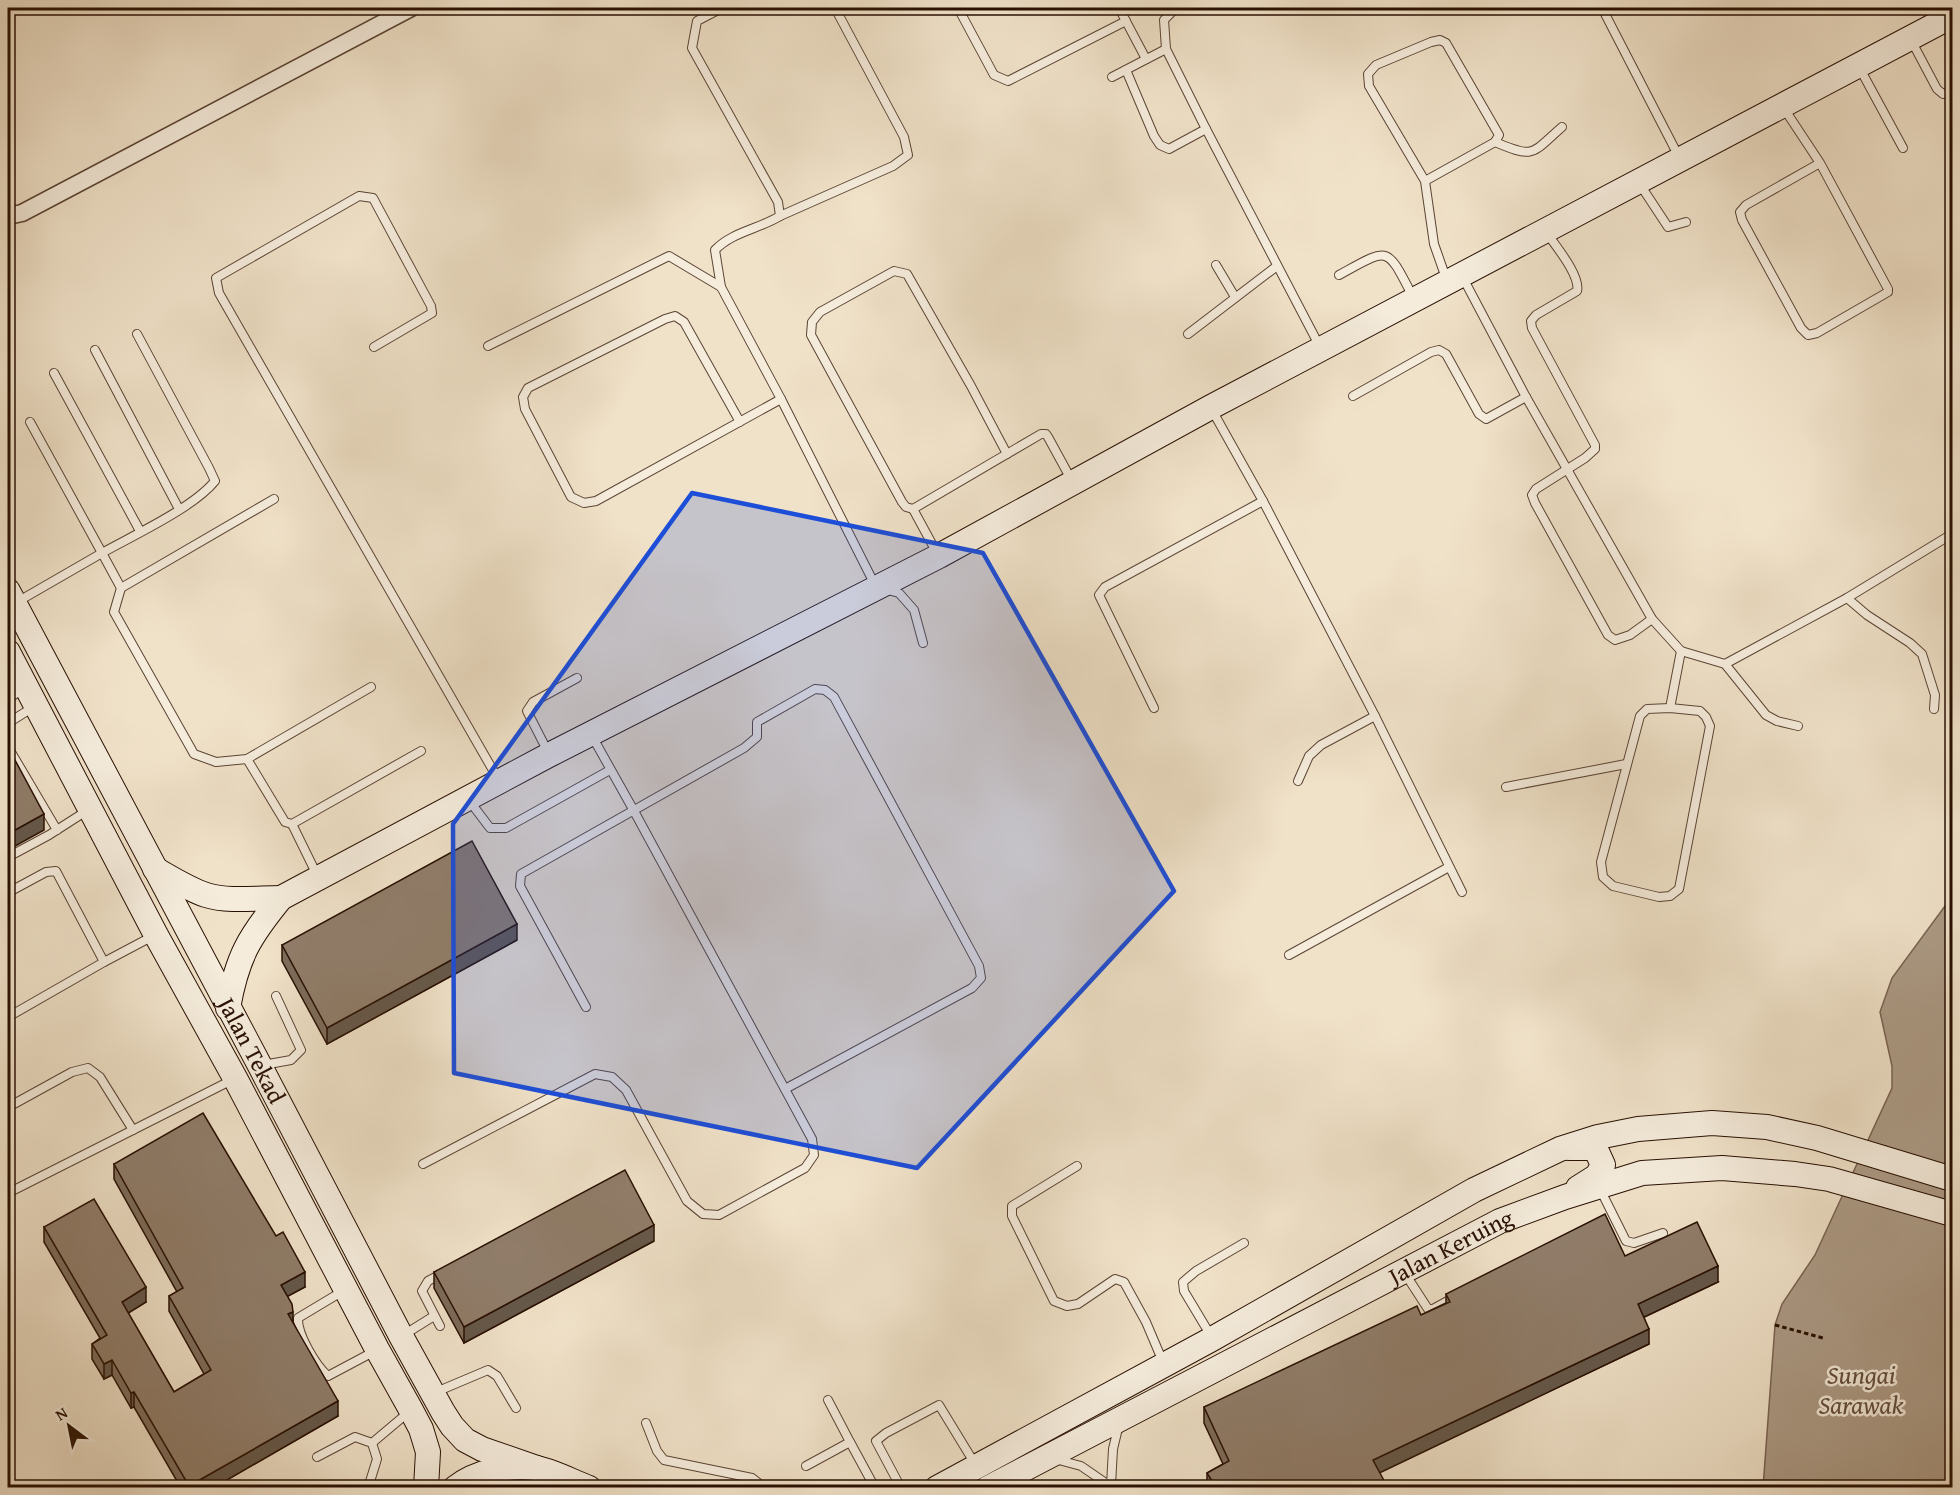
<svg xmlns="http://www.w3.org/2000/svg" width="1960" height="1495" font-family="'Gentium Book Plus',serif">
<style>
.water{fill:#ac9b86;stroke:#786352;stroke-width:1.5}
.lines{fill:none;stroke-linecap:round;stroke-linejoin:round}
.lane-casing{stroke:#5b4434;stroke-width:10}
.street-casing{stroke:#5b4434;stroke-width:19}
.secondary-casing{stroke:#291003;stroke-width:26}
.path{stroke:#291003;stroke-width:3;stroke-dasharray:4.5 3;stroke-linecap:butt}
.lane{stroke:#f5ecdc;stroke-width:8}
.street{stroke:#f5ecdc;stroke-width:16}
.secondary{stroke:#f5ecdc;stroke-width:24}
.wall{fill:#7c6c5b;stroke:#291003;stroke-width:1.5}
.shaded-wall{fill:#65584a;stroke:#291003;stroke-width:1.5}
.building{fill:#907d6a;stroke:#291003;stroke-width:1.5}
.marked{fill:#1d4ed8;fill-opacity:0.2;stroke:#1d4ed8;stroke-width:4.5;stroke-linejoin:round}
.labels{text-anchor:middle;stroke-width:5;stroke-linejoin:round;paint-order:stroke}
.street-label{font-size:24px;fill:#291003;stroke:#f5ecdc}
.water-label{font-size:26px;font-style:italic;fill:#644f3e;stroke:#f5ecdc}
</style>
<rect width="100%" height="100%" fill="#f0e2c9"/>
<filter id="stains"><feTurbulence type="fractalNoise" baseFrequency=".00333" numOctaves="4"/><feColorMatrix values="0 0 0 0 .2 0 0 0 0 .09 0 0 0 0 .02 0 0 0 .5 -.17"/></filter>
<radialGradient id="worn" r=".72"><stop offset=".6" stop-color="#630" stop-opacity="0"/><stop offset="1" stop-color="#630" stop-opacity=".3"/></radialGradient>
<!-- water -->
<path class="water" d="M 1952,899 L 1952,1487 L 1763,1488 L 1775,1325 L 1782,1304 L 1815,1255 L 1892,1088 L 1892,1066 L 1880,1012 L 1892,978 L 1945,906 Z"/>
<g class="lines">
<!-- lane casing -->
<g class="lane-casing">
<g id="lane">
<path d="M 958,8 L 994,75 L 1008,81 L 1126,21"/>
<path d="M 1119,8 L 1146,59"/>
<path d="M 1176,8 L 1164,20 L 1166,49 L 1206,129 L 1320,347"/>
<path d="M 1602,8 L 1679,157"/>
<path d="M 1911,40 L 1937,89 L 1943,94 L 1952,93"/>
<path d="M 1859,67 L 1903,148"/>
<path d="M 1126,70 L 1154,136 L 1160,145 L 1169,149 L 1206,129"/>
<path d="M 1112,77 L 1166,49"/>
<path d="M 1783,107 L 1820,163 L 1746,205 L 1740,212 L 1742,220 L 1801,328 L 1808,335 L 1817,333 L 1888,292 L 1888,289 L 1820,163"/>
<path d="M 1495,142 C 1535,159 1531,154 1562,127"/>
<path d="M 1425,181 L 1495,142 L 1499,135 L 1446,43 L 1440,40 L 1431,42 L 1376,65 L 1368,74 L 1369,86 L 1425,181 L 1434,244 L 1447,281"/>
<path d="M 1639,183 L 1668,227 L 1686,222"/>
<path d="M 780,216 L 893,166 L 908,155 L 904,137 L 835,8"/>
<path d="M 1546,232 C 1555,245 1581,276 1577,291 L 1536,315 L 1531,321 L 1532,328 L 1595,445 L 1595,449 L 1585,458 L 1536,489 L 1532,495 L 1535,503 L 1608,635 L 1615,640 L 1630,635 L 1652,619"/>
<path d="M 1216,265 L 1235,297"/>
<path d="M 1339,275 C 1390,247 1386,245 1413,297"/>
<path d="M 1462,276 L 1526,397 L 1652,619 L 1681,651 L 1725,664 L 1847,598 L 1952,534"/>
<path d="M 721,287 L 715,250 C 732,232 759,229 780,216 L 778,202 L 692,48 L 697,21 L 722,8"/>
<path d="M 1188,334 L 1277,266"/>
<path d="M 488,346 L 669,256 L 721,287 L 781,399 L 876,587 L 899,593 L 914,610 L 923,643"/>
<path d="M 374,347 L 432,313 L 431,306 L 373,198 L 359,196 L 216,278 L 219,293 L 498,779"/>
<path d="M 95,350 L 179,509"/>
<path d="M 54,373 L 140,531"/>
<path d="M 1353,396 L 1431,352 L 1439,350 L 1446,354 L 1479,414 L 1486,419 L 1526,397"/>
<path d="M 1212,410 L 1263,501 L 1375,716 L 1462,892"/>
<path d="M 30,422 L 102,553 C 134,535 193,508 215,481 L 209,468 L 137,334"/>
<path d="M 740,422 L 684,322 L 675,316 L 665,319 L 528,388 L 523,397 L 525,409 L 571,497 L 584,503 L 596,501 L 781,399"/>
<path d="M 913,509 L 906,507 L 902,502 L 811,335 L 812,322 L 820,312 L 894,271 L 907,274 L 971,386 L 1007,454"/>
<path d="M 938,555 L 913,509 L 1041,434 L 1046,434 L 1048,437 L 1072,481"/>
<path d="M 121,588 L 274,499"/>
<path d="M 1847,598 L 1867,615 L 1910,643 L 1922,654 L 1935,695 L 1934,709"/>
<path d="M 17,602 L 102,553 L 121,588 L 114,612 L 194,754 L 216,762 L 247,759 L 371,687"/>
<path d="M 1725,664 L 1766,715 L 1777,721 L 1798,726"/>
<path d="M 8,699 L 26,687"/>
<path d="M 1154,708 L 1099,595 L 1105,587 L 1263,501"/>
<path d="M 1670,708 L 1700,711 L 1706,717 L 1710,726 L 1679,889 L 1670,896 L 1659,897 L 1613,886 L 1603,877 L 1601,862 L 1640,716 L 1647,709 Z"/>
<path d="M 1670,708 L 1681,651"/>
<path d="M 8,723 L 35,706"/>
<path d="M 8,747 L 57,830"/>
<path d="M 549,754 L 527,711 L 533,702 L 577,678"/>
<path d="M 247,759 L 285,822 L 292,824 L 421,751"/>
<path d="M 1298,781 L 1309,756 L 1321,745 L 1375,716"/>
<path d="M 1506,787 L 1626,764"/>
<path d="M 468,799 L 490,828 L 506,828 L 610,770"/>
<path d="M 292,824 L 317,875"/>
<path d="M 8,857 L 49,835 L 88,810"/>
<path d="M 1289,955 L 1449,867"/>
<path d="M 104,962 L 155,935"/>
<path d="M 586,1007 L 520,886 L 521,874 L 744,748 L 757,737 L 757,722 L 815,689 L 825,690 L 834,697 L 979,966 L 981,978 L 972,988 L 785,1089"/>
<path d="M 8,1017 L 104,962 L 56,871 L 46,872 L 9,892"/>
<path d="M 263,1065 L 291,1060 L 301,1050 L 276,996"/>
<path d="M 12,1105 L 72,1072 L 88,1068 L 100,1077 L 133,1130"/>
<path d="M 423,1164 L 595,1074 L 612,1077 L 626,1090 L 687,1201 L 703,1214 L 719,1215 L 805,1168 L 814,1155 L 812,1139 L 634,811 L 592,736"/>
<path d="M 1077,1166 L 1012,1206 L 1012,1216 L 1054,1301 L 1067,1306 L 1078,1304 L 1115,1279 L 1124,1282 L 1146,1322 L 1163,1362"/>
<path d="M 1600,1189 L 1626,1241 L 1634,1243 L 1663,1233"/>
<path d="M 8,1193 L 232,1080"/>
<path d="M 1404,1272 L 1428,1309 L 1433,1309 L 1455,1297"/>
<path d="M 343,1291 L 298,1318 C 297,1334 316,1366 328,1376 L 375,1351"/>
<path d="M 440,1326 L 422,1291 L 428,1281 L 443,1273"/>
<path d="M 402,1336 L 434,1316"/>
<path d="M 1211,1336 L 1184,1291 L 1183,1282 L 1196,1271 L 1244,1243"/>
<path d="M 436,1392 L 488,1370 L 497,1376 L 516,1408"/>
<path d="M 828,1400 L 850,1442"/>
<path d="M 646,1423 L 657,1451 L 664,1460 L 752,1478 L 765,1488"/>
<path d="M 372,1443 L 410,1411"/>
<path d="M 317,1457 L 355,1437 L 372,1443 L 377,1459 L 368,1488"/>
<path d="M 1055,1459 L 1081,1466 L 1113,1488"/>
<path d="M 806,1466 L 850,1442 L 875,1488"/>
<path d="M 1111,1485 L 1113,1449 L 1119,1424"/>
<path d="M 901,1488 L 876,1441 L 886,1433 L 939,1405 L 975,1464"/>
</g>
</g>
<!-- street casing -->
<g class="street-casing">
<path id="street" d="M 8,216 L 22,213 L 411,8"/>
</g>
<!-- secondary casing -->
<g class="secondary-casing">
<g id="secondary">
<path id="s1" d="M 8,591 L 260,1066 L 401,1336 L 443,1412 L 452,1426 L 465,1440 L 482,1449 L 537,1468"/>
<path d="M 8,652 L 156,935 L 235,1078 L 377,1349 L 411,1410 L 421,1429 L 428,1452 L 426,1488"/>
<path d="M 155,869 C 171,878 188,889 206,895 C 228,902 257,898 281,898"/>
<path d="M 228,1008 C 237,957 249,937 281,898 L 549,755 L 939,556 L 1211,407 L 1952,16"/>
<path d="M 1569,1148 L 1593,1148 L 1598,1154 L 1603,1165 L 1597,1176 L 1578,1188"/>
<path d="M 455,1488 C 477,1471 508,1465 535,1468 C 551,1470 573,1482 589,1488"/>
<path d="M 937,1488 L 1212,1339 L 1474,1190 L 1560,1149 L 1598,1137 L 1638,1129 L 1712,1123 L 1767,1127 L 1817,1138 L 1952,1179"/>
<path id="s2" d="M 988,1488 L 1500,1221 L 1565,1197 L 1642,1173 L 1722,1168 L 1795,1174 L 1829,1179 L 1952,1214"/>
</g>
</g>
<!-- path -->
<path class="path" d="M 1775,1325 L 1823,1338"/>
<!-- lane -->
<use href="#lane" class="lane"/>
<!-- street -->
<use href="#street" class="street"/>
<!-- secondary -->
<use href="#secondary" class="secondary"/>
</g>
<!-- wall -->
<g class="wall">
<path d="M 517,940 L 327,1044 L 282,961 L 282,945 Z"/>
<path d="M 114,1164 L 305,1287 L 287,1296 L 293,1322 L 338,1416 L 213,1488 L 181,1488 L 134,1407 L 131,1408 L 112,1375 L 104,1379 L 92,1359 L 92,1344 L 100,1338 L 44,1242 L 44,1227 L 146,1302 L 128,1313 L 174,1392 L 204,1374 L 169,1311 L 169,1296 L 177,1292 L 114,1179 Z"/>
<path d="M 654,1241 L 464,1343 L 434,1288 L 434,1272 Z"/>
<path d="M 1625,1256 L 1718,1282 L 1644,1317 L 1649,1344 L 1380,1472 L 1207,1484 L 1207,1473 L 1223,1464 L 1204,1423 L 1204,1407 L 1421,1315 L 1446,1303 L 1446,1294 Z"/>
</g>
<!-- shaded-wall -->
<g class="shaded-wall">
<path d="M 44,814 L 44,830 L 8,850 L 8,834 Z"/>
<path d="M 517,924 L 517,940 L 327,1044 L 327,1028 Z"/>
<path d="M 654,1225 L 654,1241 L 464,1343 L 464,1327 Z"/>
<path d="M 1718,1266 L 1718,1282 L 1638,1320 L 1638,1304 Z"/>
<path d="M 305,1272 L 305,1287 L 281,1300 L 281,1285 Z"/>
<path d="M 146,1287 L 146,1302 L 122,1317 L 122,1302 Z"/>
<path d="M 293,1312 L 293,1327 L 288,1314 Z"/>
<path d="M 1649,1329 L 1649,1344 L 1373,1476 L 1373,1460 Z"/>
<path d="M 112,1360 L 112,1375 L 104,1379 L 104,1364 Z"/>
<path d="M 134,1392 L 134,1407 L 131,1408 L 131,1393 Z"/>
<path d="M 338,1401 L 338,1416 L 213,1488 L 189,1488 L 189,1486 Z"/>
</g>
<!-- building -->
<g class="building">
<path d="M 8,747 L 44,814 L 8,834 Z"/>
<path d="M 472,841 L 517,924 L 327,1028 L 282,945 Z"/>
<path d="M 203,1113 L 276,1236 L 283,1232 L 305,1272 L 281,1285 L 292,1304 L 293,1312 L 288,1314 L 338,1401 L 189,1486 L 134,1392 L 131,1393 L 112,1360 L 104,1364 L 92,1344 L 107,1335 L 44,1227 L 94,1199 L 146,1287 L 122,1302 L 174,1392 L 211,1370 L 169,1296 L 183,1288 L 114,1164 Z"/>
<path d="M 625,1170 L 654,1225 L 464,1327 L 434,1272 Z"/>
<path d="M 1605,1214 L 1625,1256 L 1697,1222 L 1718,1266 L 1638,1304 L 1649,1329 L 1373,1460 L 1388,1488 L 1200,1488 L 1212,1481 L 1207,1473 L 1229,1461 L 1204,1407 L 1417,1306 L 1421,1315 L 1450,1302 L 1446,1294 Z"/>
<path d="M 279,1484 L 281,1488 L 272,1488 Z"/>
</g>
<!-- marked area -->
<path class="marked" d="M 692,493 L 983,553 L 1174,891 L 917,1168 L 454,1073 L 453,824 Z"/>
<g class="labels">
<!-- street labels -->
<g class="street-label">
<text dy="8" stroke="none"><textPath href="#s1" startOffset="520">Jalan Tekad</textPath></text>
<text dy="8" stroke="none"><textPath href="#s2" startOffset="522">Jalan Keruing</textPath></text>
</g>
<!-- water labels -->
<g class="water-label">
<text x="1861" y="1384">Sungai<tspan x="1861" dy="30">Sarawak</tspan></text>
</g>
</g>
<!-- margin -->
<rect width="1960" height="1495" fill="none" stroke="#f0e2c9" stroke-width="30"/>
<rect x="9" y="9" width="1942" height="1477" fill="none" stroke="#291003" stroke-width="3"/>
<rect x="15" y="15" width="1930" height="1465" fill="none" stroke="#291003" stroke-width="1.5"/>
<!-- north arrow -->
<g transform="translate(69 1426) rotate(328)" stroke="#f5ecdc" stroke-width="4.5" paint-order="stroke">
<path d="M0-4.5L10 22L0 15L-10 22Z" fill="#291003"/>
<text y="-9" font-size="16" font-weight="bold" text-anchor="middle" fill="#291003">N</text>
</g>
<rect width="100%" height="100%" filter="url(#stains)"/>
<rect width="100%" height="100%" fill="url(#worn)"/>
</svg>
